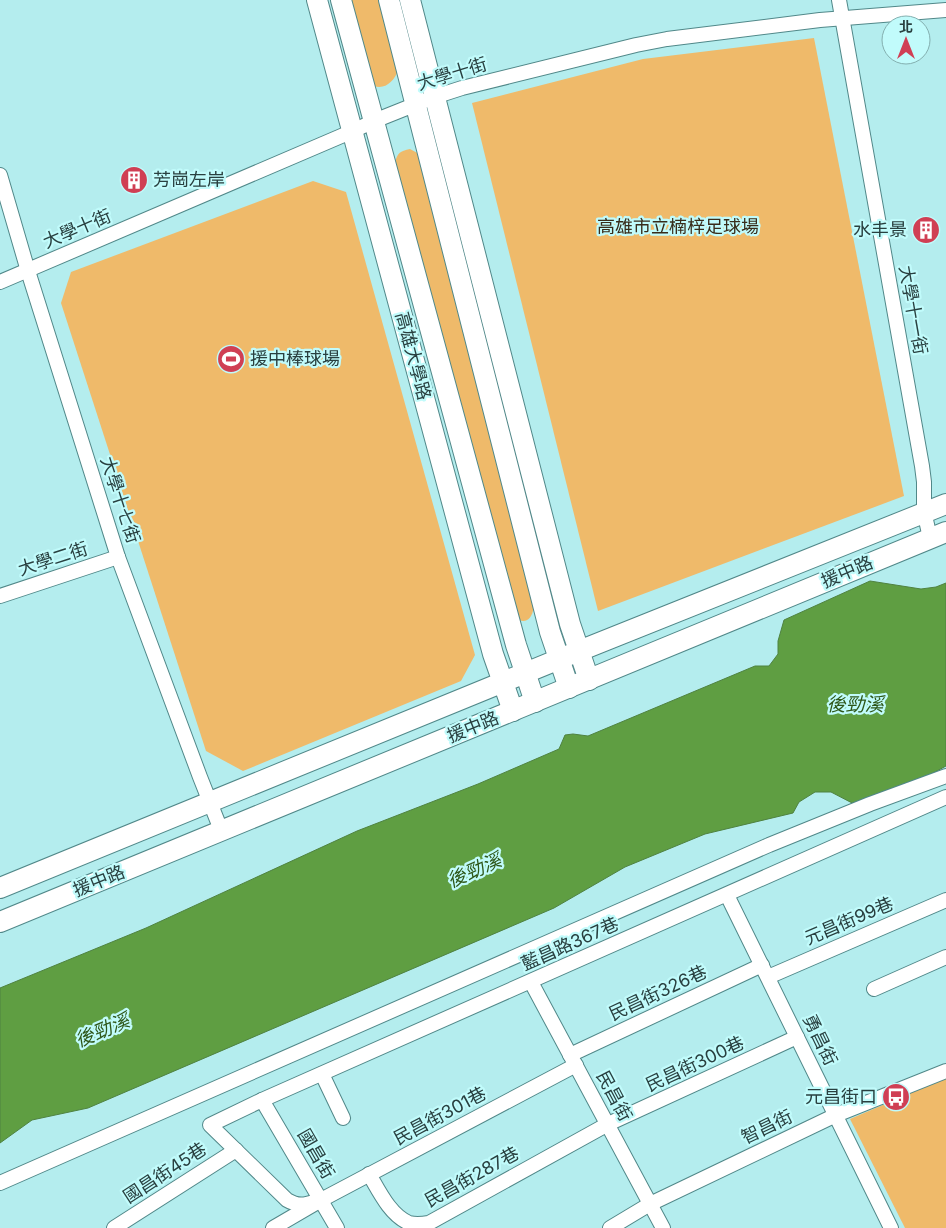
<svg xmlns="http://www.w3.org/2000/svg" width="946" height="1228" font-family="Inter,'Noto Sans TC',sans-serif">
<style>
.green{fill:#efba6a}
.water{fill:#5f9e42;stroke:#4f8241}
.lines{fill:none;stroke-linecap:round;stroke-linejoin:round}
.street-casing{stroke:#518889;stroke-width:16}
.secondary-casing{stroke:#518889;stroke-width:22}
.street{stroke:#fff;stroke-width:14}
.secondary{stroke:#fff;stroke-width:20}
.labels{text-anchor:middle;stroke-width:4.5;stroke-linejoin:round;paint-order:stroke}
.street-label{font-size:18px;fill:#294040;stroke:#c1fbfb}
.poi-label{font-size:18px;fill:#294040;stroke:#c1fbfb;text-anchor:start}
.park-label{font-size:18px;fill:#382c1a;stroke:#c1fbfb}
.water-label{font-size:19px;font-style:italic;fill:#2e5719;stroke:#c1fbfb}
</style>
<rect width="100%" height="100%" fill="#b4edee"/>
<!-- green -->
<g class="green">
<path d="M 348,0 L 380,0 L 398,71 C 394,81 385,90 374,86 Z"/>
<path d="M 814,38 L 904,496 L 598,611 L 472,103 L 643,59 Z"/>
<path d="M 410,149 L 421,155 L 534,607 C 531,621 526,624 513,618 L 395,163 C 397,153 400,151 410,149 Z"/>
<path d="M 313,181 L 346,192 L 475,655 L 461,681 L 243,771 L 206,751 L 61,303 L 71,272 Z"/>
<path d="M 946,1078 L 946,1228 L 905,1228 L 850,1119 Z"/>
</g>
<!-- water -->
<path class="water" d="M 870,581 L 921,589 L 936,587 L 946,583 L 946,766 L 902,790 L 856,805 L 831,792 L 815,792 L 799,802 L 793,813 L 705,834 L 625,867 L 554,908 L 88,1108 L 32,1120 L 0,1143 L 0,988 L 146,928 L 357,831 L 478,784 L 559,749 L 565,735 L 573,734 L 588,736 L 755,666 L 769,666 L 778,654 L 778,641 L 784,620 Z"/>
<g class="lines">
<!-- street casing -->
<g class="street-casing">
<g id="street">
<path d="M 839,0 L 922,466 L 924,482 L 924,511 L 930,538"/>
<path d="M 0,175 L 28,271 L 118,557 L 200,777 L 221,830"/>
<path d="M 0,282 L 353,131 L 374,121 L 434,97 L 462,88 L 636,45 L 667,39 L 820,20 L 946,10"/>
<path d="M 0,596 L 118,557"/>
<path d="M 727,895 L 891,1228"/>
<path d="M 768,977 L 946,900"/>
<path d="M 531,982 L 663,1228"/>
<path d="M 874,989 L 946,957"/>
<path d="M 570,1055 L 762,965"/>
<path d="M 322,1074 L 343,1118"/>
<path d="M 262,1100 L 337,1228"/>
<path d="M 369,1174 C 379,1191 390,1215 409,1223 C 416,1225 423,1224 429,1223 L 608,1124 L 797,1037"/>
<path d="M 0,1183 L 769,845 L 870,804 L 946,776"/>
<path d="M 321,1200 C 306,1204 301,1208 287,1200 L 210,1125 L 262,1100 L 946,797"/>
<path d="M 114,1228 L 236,1150"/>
<path d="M 273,1228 L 321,1200 L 576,1065"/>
<path d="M 610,1228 L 650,1204 L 836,1115 L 946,1071"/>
</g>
</g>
<!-- secondary casing -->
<g class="secondary-casing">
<g id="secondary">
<path d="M 317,0 L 493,654 L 513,711"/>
<path d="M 341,0 L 516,645 L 535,702"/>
<path d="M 389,0 L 550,632 L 569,688"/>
<path d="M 410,0 L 570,624 L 589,680"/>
<path d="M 0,888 L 579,651 L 946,504"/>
<path d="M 0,922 L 946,532"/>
</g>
</g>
<!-- street -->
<use href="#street" class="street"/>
<!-- secondary -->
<use href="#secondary" class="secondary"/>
</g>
<!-- icons -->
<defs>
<g id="building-disc" transform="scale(1.4375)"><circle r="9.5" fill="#d03f54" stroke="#c1fbfb"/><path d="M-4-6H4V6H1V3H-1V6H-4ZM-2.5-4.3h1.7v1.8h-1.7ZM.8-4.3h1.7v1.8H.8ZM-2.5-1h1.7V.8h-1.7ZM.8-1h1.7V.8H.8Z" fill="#fff"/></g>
<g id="stadium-disc" transform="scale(1.4375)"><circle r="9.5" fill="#d03f54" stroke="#c1fbfb"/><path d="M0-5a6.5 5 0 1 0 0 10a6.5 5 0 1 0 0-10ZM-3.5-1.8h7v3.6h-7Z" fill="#fff"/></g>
<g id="bus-disc" transform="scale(1.4375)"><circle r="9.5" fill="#d03f54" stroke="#c1fbfb"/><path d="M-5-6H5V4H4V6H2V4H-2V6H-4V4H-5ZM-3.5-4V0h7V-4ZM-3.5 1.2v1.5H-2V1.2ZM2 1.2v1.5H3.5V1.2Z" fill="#fff"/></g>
</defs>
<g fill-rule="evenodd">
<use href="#building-disc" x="134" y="180"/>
<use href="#building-disc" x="926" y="230"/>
<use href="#stadium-disc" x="231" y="359"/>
<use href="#bus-disc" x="896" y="1097"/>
</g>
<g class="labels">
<!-- street labels -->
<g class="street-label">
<text transform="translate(452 74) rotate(-17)" y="6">大學十街</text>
<text transform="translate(77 229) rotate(-23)" y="6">大學十街</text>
<text transform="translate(913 310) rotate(80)" y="6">大學十一街</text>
<text transform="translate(413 356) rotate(75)" y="6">高雄大學路</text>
<text transform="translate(120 500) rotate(72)" y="6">大學十七街</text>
<text transform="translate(53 559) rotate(-18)" y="6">大學二街</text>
<text transform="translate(847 572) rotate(-23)" y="6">援中路</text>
<text transform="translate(473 727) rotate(-22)" y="6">援中路</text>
<text transform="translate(99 881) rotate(-22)" y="6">援中路</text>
<text transform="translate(849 921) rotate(-23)" y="6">元昌街99巷</text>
<text transform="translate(570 944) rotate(-24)" y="6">藍昌路367巷</text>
<text transform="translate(658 993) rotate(-25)" y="6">民昌街326巷</text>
<text transform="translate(820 1040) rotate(64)" y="6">勇昌街</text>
<text transform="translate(695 1064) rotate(-25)" y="6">民昌街300巷</text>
<text transform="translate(614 1096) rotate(62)" y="6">民昌街</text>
<text transform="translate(440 1116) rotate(-28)" y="6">民昌街301巷</text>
<text transform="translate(767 1127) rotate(-26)" y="6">智昌街</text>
<text transform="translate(316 1154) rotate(60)" y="6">國昌街</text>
<text transform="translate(165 1173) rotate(-33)" y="6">國昌街45巷</text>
<text transform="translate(472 1177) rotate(-29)" y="6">民昌街287巷</text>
</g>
<!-- poi labels -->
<g class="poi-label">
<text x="153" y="186">芳崗左岸</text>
<text x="907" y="236" text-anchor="end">水丰景</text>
<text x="250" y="365">援中棒球場</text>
<text x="877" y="1103" text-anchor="end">元昌街口</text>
</g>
<!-- park labels -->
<g class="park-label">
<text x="678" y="233">高雄市立楠梓足球場</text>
</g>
<!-- water labels -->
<g class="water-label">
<text x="855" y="711">後勁溪</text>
<text transform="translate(474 870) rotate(-24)" y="7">後勁溪</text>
<text transform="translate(102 1030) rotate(-23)" y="7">後勁溪</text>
</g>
</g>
<!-- north arrow -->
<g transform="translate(906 40)"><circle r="24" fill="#c1fbfb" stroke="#84b0b0"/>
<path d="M0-4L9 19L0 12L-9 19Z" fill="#d03f54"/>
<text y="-8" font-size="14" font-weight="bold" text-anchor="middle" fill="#294040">北</text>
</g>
</svg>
